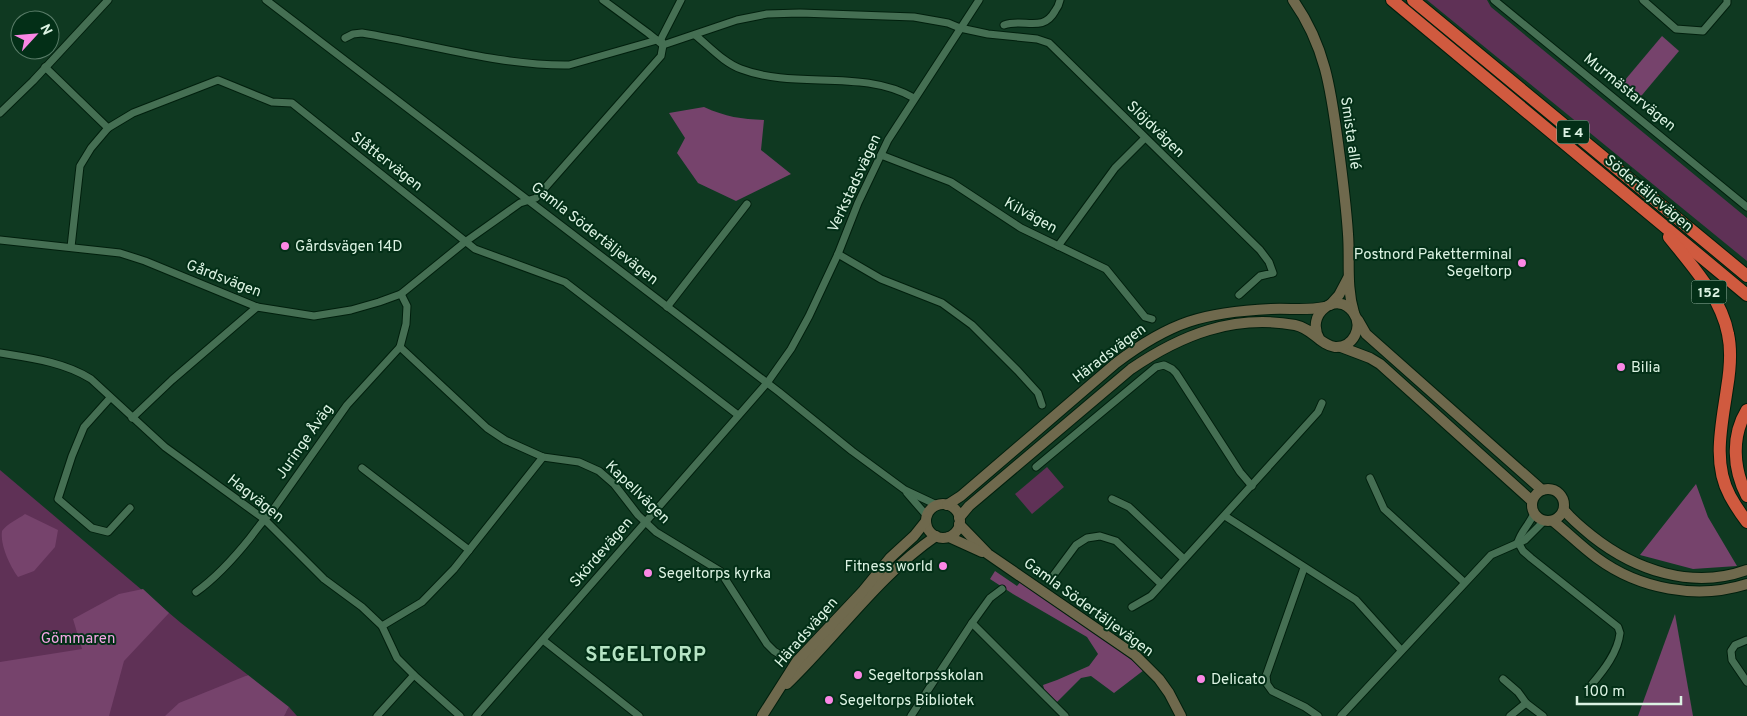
<svg xmlns="http://www.w3.org/2000/svg" width="1747" height="716" font-family="Overpass,sans-serif">
<style>
.green{fill:#5f3156}
.forest{fill:#76436c}
.lines{fill:none;stroke-linecap:round;stroke-linejoin:round}
.street-casing{stroke:#011f0d;stroke-width:9}
.secondary-casing{stroke:#011f0d;stroke-width:12}
.highway-casing{stroke:#011f0d;stroke-width:14}
.street{stroke:#456f53;stroke-width:7}
.secondary{stroke:#6f694d;stroke-width:10}
.highway{stroke:#d05a3f;stroke-width:12}
.poi-dot{fill:#fb87e5;stroke:#032f17;stroke-width:2}
.labels{text-anchor:middle;stroke-width:4;stroke-linejoin:round;paint-order:stroke}
.shield{fill:#032f17;stroke:#9bb8a6;stroke-width:1}
.shield-label{font-size:14px;font-weight:bold;fill:#dcf3e3}
.street-label{font-size:15px;fill:#dcf3e3;stroke:#032f17}
.poi-label{font-size:15px;fill:#dcf3e3;stroke:#032f17;text-anchor:start}
.park-label{font-size:15px;fill:#f5a7e5;stroke:#032f17}
.district-label{font-size:20px;font-weight:bold;letter-spacing:1px;fill:#b6e4c4;stroke:#032f17}
</style>
<rect width="100%" height="100%" fill="#0f3921"/>
<!-- green -->
<g class="green">
<path d="M 1427,0 L 1487,0 L 1491,7 L 1747,218 L 1747,261 Z"/>
<path d="M 1047,467 L 1064,487 L 1032,514 L 1015,494 Z"/>
<path d="M 0,470 L 181,623 L 248,675 L 246,676 L 286,712 L 289,707 L 297,716 L 0,716 Z"/>
</g>
<!-- forest -->
<g class="forest">
<path d="M 1662,36 L 1679,51 L 1637,101 L 1620,86 Z"/>
<path d="M 704,107 C 726,117 741,119 764,120 L 761,150 L 791,174 L 736,201 L 698,183 L 677,153 L 685,138 L 669,113 Z"/>
<path d="M 1696,484 L 1708,517 L 1737,566 L 1693,569 L 1640,555 Z"/>
<path d="M 25,514 L 58,530 L 55,547 L 34,571 L 18,577 C 10,566 0,545 2,531 C 7,524 18,519 25,514 Z"/>
<path d="M 995,571 L 1017,586 L 1022,580 L 1096,631 L 1144,670 L 1114,693 L 1091,676 L 1081,678 L 1056,703 L 1045,692 L 1043,685 L 1057,680 L 1089,666 L 1098,654 L 1087,637 L 1013,594 L 990,579 Z"/>
<path d="M 143,589 L 169,613 L 124,661 L 109,716 L 0,716 L 0,662 L 82,649 L 73,619 L 119,594 Z"/>
<path d="M 1675,614 L 1693,716 L 1638,716 Z"/>
<path d="M 248,675 L 289,707 L 284,716 L 165,716 L 179,703 Z"/>
</g>
<g class="lines">
<!-- street casing -->
<g class="street-casing">
<g id="street">
<path d="M 266,0 L 779,392 L 852,451 L 905,490 L 937,505"/>
<path d="M 603,0 L 648,33 L 663,45 L 737,20 L 767,14 L 800,13 L 914,17 L 948,23 L 960,28 L 988,34 L 1037,39 L 1049,43 L 1260,250 L 1269,262 L 1273,273 L 1260,276 L 1239,295"/>
<path d="M 1494,0 L 1747,207"/>
<path d="M 1643,0 L 1676,29 L 1703,31 L 1727,3 L 1727,0"/>
<path d="M 1004,25 C 1024,18 1043,33 1055,11 C 1058,7 1059,5 1060,0"/>
<path d="M 695,35 C 709,46 724,63 741,69 C 796,90 862,68 914,98"/>
<path d="M 345,38 L 353,34 L 362,33 C 430,44 500,66 569,65 L 657,40"/>
<path d="M 45,67 L 108,128"/>
<path d="M 0,113 L 33,81 L 108,0"/>
<path d="M 881,155 L 951,182 L 1021,228 L 1106,269 L 1145,317 L 1152,319"/>
<path d="M 0,240 L 120,253 L 145,261 L 257,307 L 314,316 L 351,310 L 379,302 L 401,294 L 465,242 L 520,203 L 536,198 L 661,56 L 663,45 L 661,39 L 681,0"/>
<path d="M 1058,246 L 1115,168 L 1145,138"/>
<path d="M 71,247 L 80,166 L 91,148 L 108,128 L 133,113 L 218,80 L 272,102 L 292,103 L 475,249 L 565,282 L 738,415"/>
<path d="M 838,254 L 881,279 L 942,303 L 972,325 L 1018,371 L 1038,393 L 1042,405"/>
<path d="M 667,307 L 747,204"/>
<path d="M 400,347 L 487,428 L 505,440 L 543,457 L 579,462 L 599,471 L 614,484 L 638,515 L 656,532 L 720,571 L 767,644 L 774,651 L 784,657"/>
<path d="M 0,353 C 31,358 64,362 91,379 L 165,447 L 264,519 L 324,579 L 362,607 L 382,626 L 397,658 L 414,675 L 460,716"/>
<path d="M 110,398 L 84,427 L 72,456 L 58,499 L 92,528 L 108,532 L 130,508"/>
<path d="M 132,418 L 172,380 L 257,307"/>
<path d="M 1036,467 L 1156,367 L 1164,365 L 1172,369 L 1176,373 L 1240,472 L 1252,486"/>
<path d="M 362,468 L 469,550"/>
<path d="M 1370,478 L 1384,509 L 1464,582"/>
<path d="M 907,493 L 927,516"/>
<path d="M 1112,499 L 1129,507 L 1184,559"/>
<path d="M 1225,516 L 1356,600 L 1401,650"/>
<path d="M 1518,542 L 1523,551 L 1531,558 L 1618,627 L 1620,633 C 1618,652 1604,670 1592,684"/>
<path d="M 1518,542 C 1521,531 1530,524 1534,513"/>
<path d="M 1304,568 L 1266,676 L 1267,684 L 1272,691 L 1305,707 L 1318,716"/>
<path d="M 1050,580 L 1076,545 L 1087,538 L 1100,536 L 1116,541 L 1161,584"/>
<path d="M 196,592 C 217,577 234,558 250,538 C 257,529 262,521 270,514 L 347,405 L 400,347 L 406,324 L 407,306 L 401,294"/>
<path d="M 1132,607 L 1151,596 L 1318,412 L 1322,403"/>
<path d="M 972,623 L 1065,716"/>
<path d="M 382,626 L 422,602 L 454,569 L 543,457"/>
<path d="M 543,640 L 639,716"/>
<path d="M 1747,640 L 1735,645 L 1731,651 L 1732,660 L 1747,682"/>
<path d="M 1503,679 L 1518,692 L 1526,703"/>
<path d="M 377,716 L 414,675"/>
<path d="M 476,716 L 767,383 L 791,349 L 809,316 L 838,254 L 858,203 L 888,140 L 979,0"/>
<path d="M 911,716 L 972,623 L 990,598 L 1002,589"/>
<path d="M 1341,716 L 1491,555 L 1525,540 L 1544,521"/>
<path d="M 1510,716 L 1526,703 L 1543,716"/>
</g>
</g>
<!-- secondary casing -->
<g class="secondary-casing">
<g id="secondary">
<path d="M 1293,0 C 1325,45 1331,90 1338,143 C 1342,173 1346,203 1348,234 C 1350,261 1346,286 1354,313"/>
<path d="M 1330,305 L 1339,295 L 1348,278"/>
<path d="M 1358,320 L 1366,334 L 1542,490"/>
<path d="M 1341,347 L 1370,358 L 1380,364 L 1532,501"/>
<circle cx="1548" cy="505" r="16"/>
<circle cx="943" cy="521" r="17"/>
<path d="M 947,505 L 961,496 L 1116,363 C 1170,322 1204,312 1271,309 C 1290,308 1306,311 1325,307"/>
<path d="M 1564,510 C 1572,520 1582,528 1592,536 C 1635,570 1692,590 1747,570"/>
<path d="M 959,518 L 969,506 L 1131,369 C 1181,335 1233,314 1295,325 C 1312,328 1320,345 1335,347 C 1353,348 1364,327 1353,312 C 1337,290 1304,314 1320,340"/>
<path d="M 1553,521 C 1568,533 1582,547 1597,558 C 1639,589 1697,600 1747,584"/>
<path d="M 959,524 L 988,554 L 1135,655 L 1159,679 L 1169,693 L 1181,716"/>
<path d="M 949,537 L 982,552"/>
<path d="M 787,684 C 837,636 878,576 936,536"/>
<path d="M 762,716 L 797,661 L 863,591 L 890,558 L 914,536 L 926,521"/>
</g>
</g>
<!-- highway casing -->
<g class="highway-casing">
<g id="highway">
<path d="M 1392,0 L 1747,295"/>
<path d="M 1413,0 L 1747,276"/>
<path d="M 1669,237 C 1692,266 1721,297 1728,334 C 1732,352 1730,370 1727,388 C 1722,424 1712,463 1730,496 C 1735,505 1741,514 1747,522"/>
<path d="M 1747,410 C 1731,436 1733,469 1747,496"/>
</g>
</g>
<!-- street -->
<use href="#street" class="street"/>
<!-- secondary -->
<use href="#secondary" class="secondary"/>
<!-- highway -->
<use href="#highway" class="highway"/>
</g>
<!-- markers -->
<g class="poi-dot">
<circle cx="285" cy="246" r="5"/>
<circle cx="1522" cy="263" r="5"/>
<circle cx="1621" cy="367" r="5"/>
<circle cx="943" cy="566" r="5"/>
<circle cx="648" cy="573" r="5"/>
<circle cx="858" cy="675" r="5"/>
<circle cx="1201" cy="679" r="5"/>
<circle cx="829" cy="700" r="5"/>
</g>
<g class="labels">
<!-- shield labels -->
<g class="shield">
<rect x="1557" y="120.5" width="32" height="23" rx="4"/>
<rect x="1691.5" y="280.5" width="35" height="23" rx="4"/>
</g>
<g class="shield-label">
<text x="1573" y="137">E 4</text>
<text x="1709" y="297">152</text>
</g>
<!-- street labels -->
<g class="street-label">
<text transform="translate(1630 92) rotate(39)" y="5">Murmästarvägen</text>
<text transform="translate(1156 129) rotate(44)" y="5">Slöjdvägen</text>
<text transform="translate(1351 133) rotate(82)" y="5">Smista allé</text>
<text transform="translate(387 161) rotate(38)" y="5">Slåttervägen</text>
<text transform="translate(854 183) rotate(-65)" y="5">Verkstadsvägen</text>
<text transform="translate(1649 193) rotate(40)" y="5">Södertäljevägen</text>
<text transform="translate(1031 215) rotate(29)" y="5">Kilvägen</text>
<text transform="translate(595 233) rotate(38)" y="5">Gamla Södertäljevägen</text>
<text transform="translate(224 278) rotate(21)" y="5">Gårdsvägen</text>
<text transform="translate(1109 353) rotate(-37)" y="5">Häradsvägen</text>
<text transform="translate(304 441) rotate(-55)" y="5">Juringe Åväg</text>
<text transform="translate(638 492) rotate(44)" y="5">Kapellvägen</text>
<text transform="translate(256 498) rotate(38)" y="5">Hagvägen</text>
<text transform="translate(601 552) rotate(-49)" y="5">Skördevägen</text>
<text transform="translate(1089 607) rotate(36)" y="5">Gamla Södertäljevägen</text>
<text transform="translate(806 632) rotate(-49)" y="5">Häradsvägen</text>
</g>
<!-- poi labels -->
<g class="poi-label">
<text x="295" y="251">Gårdsvägen 14D</text>
<text x="1512" y="259" text-anchor="end">Postnord Paketterminal<tspan x="1512" dy="17">Segeltorp</tspan></text>
<text x="1631" y="372">Bilia</text>
<text x="933" y="571" text-anchor="end">Fitness world</text>
<text x="658" y="578">Segeltorps kyrka</text>
<text x="868" y="680">Segeltorpsskolan</text>
<text x="1211" y="684">Delicato</text>
<text x="839" y="705">Segeltorps Bibliotek</text>
</g>
<!-- park labels -->
<g class="park-label">
<text x="78" y="643">Gömmaren</text>
</g>
<!-- district labels -->
<g class="district-label">
<text x="646" y="661">SEGELTORP</text>
</g>
</g>
<!-- north arrow -->
<g transform="translate(35 35) rotate(64)"><circle r="24" fill="#032f17" stroke="#5a7d69"/>
<path d="M0-4L9 19L0 12L-9 19Z" fill="#fb87e5"/>
<text y="-8" font-size="14" font-weight="bold" text-anchor="middle" fill="#dcf3e3">N</text>
</g>
<!-- scale -->
<path d="M1577 696v8h104v-8" fill="none" stroke="#dcf3e3" stroke-width="2.5"/>
<text x="1584" y="696" font-size="15" fill="#dcf3e3" stroke="#032f17" stroke-width="4" paint-order="stroke">100 m</text>
</svg>
